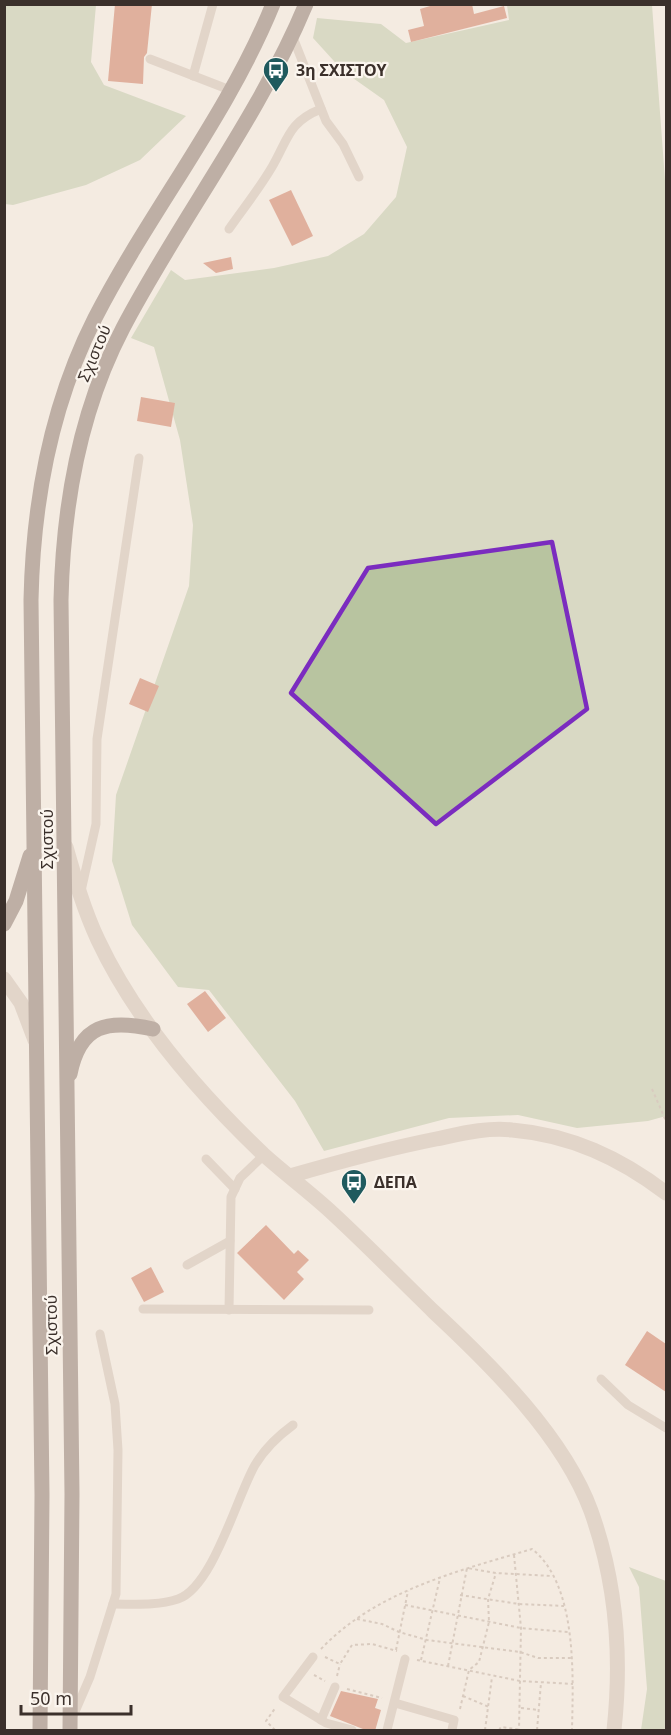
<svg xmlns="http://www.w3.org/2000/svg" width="671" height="1735" font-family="'Noto Sans',sans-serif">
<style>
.green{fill:#b8c4a0}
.building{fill:#c8694b}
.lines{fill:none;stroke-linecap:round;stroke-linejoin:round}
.path{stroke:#b9a596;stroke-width:2;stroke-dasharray:3 3;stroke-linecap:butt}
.service{stroke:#cdbbac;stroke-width:9}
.minor{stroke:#cdbbac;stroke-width:15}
.primary{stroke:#7d675c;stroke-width:15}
.marked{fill:none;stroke:#7b2cbf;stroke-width:4.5;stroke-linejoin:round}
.labels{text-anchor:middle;stroke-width:4.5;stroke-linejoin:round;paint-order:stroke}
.poi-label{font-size:16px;font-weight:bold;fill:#3b302b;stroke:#fbf5ee;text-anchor:start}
.street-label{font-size:16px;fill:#3b302b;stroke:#fbf5ee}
</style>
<rect width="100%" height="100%" fill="#f4ebe1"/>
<!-- green -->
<g class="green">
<path d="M 4,5 L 96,5 L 91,62 L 104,85 L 186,116 L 140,160 L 86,185 L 13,205 L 5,204 Z"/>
<path d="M 507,5 L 652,5 L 666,193 L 666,1116 L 648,1121 L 577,1128 L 518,1115 L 449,1118 L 324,1151 L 295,1101 L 209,990 L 178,987 L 132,925 L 112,861 L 116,795 L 189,586 L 193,525 L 180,440 L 154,347 L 131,338 L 171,270 L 185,280 L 274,268 L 328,256 L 364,234 L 396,197 L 407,147 L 384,100 L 343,71 L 313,38 L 317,18 L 381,24 L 406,43 L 509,20 Z"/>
<path d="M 629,1567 L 666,1581 L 666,1730 L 641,1730 L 647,1689 L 639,1587 Z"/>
</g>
<!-- building -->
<g class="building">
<path d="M 115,4 L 152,4 L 147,53 L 144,57 L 143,84 L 108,81 Z"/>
<path d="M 437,4 L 472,4 L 474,14 L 504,6 L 507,18 L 411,42 L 408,30 L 424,26 L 420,9 Z"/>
<path d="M 291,190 L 313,236 L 292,246 L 269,200 Z"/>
<path d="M 231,257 L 233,269 L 216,273 L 203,263 Z"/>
<path d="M 141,397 L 175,403 L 171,427 L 137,421 Z"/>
<path d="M 140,678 L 159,686 L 148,712 L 129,704 Z"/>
<path d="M 205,991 L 226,1018 L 208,1032 L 187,1004 Z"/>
<path d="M 266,1225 L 294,1254 L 298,1250 L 309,1260 L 297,1272 L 304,1279 L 284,1300 L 237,1253 Z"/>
<path d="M 151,1267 L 164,1292 L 144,1302 L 131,1278 Z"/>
<path d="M 647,1331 L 666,1344 L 666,1392 L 625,1365 Z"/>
<path d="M 341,1691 L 378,1699 L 375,1708 L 381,1710 L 375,1731 L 368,1731 L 330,1716 Z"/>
</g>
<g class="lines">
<!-- path -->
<g class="path">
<path d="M 652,1089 L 666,1121"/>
<path d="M 514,1555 L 521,1628 L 519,1730"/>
<path d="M 460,1595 L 519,1604 L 564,1606"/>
<path d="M 405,1605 L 521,1628 L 568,1632"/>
<path d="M 357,1619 L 382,1624 L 399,1632 L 427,1640 L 520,1652 L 538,1658 L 573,1658"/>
<path d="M 321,1649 C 376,1591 458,1571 532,1549 C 578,1585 573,1678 572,1730"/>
<path d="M 396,1650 L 408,1591"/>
<path d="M 325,1657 L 340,1664 L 352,1645 L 372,1644 L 397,1651"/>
<path d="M 417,1660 L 520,1681 L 573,1684"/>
<path d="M 421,1660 L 440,1578"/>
<path d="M 448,1666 L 467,1568 L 496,1573 L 552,1576"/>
<path d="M 314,1675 L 325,1681"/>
<path d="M 337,1676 L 340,1664"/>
<path d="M 347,1689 L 382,1698"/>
<path d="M 463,1696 L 489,1707"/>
<path d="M 521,1708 L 539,1710"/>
<path d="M 460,1709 L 469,1670 L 479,1662 L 489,1622 L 488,1599 L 496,1573"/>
<path d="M 275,1730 L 266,1721 L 276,1707"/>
<path d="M 485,1730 L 492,1677"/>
<path d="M 499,1730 L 501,1727 L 522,1730"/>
<path d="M 537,1730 L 541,1683"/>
</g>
<!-- service -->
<g class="service">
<path d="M 292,35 L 326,121 L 343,144 L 359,177"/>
<path d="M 150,59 L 230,90"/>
<path d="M 193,76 L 213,4"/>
<path d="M 229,229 C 243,209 259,189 272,167 C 288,140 288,122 321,109"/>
<path d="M 81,891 L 96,824 L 97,739 L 139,458"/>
<path d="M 206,1159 L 235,1189"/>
<path d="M 187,1265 L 230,1241"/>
<path d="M 143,1309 L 369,1310"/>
<path d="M 229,1310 L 231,1197 L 240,1178 L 264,1155"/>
<path d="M 601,1379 L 628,1405 L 666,1428"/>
<path d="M 113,1604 C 135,1604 157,1606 178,1599 C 213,1587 237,1496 255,1465 C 265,1448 278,1436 293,1425"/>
<path d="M 313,1657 L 283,1697 L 326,1723 L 352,1730"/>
<path d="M 395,1703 L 454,1720 L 452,1730"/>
<path d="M 74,1714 L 90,1677 L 116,1594 L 118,1450 L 115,1404 L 100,1334"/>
<path d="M 321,1720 L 335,1687"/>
<path d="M 387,1730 L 405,1659"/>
</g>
<!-- minor -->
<g class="minor">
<path d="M 66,847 C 75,879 84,910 98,940 C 136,1021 198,1092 263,1154 C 284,1173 307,1190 329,1210 C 365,1243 399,1278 434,1312 C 491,1365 564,1437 591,1511 C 616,1581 622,1657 614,1730"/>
<path d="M 4,979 L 21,1003 L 35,1040"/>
<path d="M 290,1176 C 338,1162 386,1149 436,1139 C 460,1134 487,1127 512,1130 C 571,1135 620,1158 666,1193"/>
</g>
<!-- primary -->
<g class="primary">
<path d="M 4,924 L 16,901 L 30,856"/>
<path d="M 70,1074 C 80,1024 108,1019 153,1029"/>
<path d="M 40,1730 L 42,1495 L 31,600 C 33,503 51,405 95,318 C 150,211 228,115 273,4"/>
<path d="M 70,1730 L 72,1494 L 61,600 C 63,507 79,412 123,328 C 180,219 258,119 306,4"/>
</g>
</g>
<!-- marked area -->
<path d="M0 0H671V1735H0ZM 552,542 L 587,709 L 436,824 L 291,693 L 368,568 Z" fill="#f4ebe1" fill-opacity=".55" fill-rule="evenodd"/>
<path class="marked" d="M 552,542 L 587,709 L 436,824 L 291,693 L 368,568 Z"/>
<!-- icons -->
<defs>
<g id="bus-pin" transform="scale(1.35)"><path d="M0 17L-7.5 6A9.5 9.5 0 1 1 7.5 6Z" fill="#1f5a5e" stroke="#fbf5ee"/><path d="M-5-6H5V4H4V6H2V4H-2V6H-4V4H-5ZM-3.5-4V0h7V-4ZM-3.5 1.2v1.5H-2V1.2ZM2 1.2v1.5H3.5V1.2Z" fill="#fff"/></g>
</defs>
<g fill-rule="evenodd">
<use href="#bus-pin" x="276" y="70"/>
<use href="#bus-pin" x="354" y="1182"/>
</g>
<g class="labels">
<!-- poi labels -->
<g class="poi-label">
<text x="296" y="76">3η ΣΧΙΣΤΟΥ</text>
<text x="374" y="1188">ΔΕΠΑ</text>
</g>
<!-- street labels -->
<g class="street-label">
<text transform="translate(94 353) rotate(-67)" y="6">Σχιστού</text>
<text transform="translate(47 839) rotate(-90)" y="6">Σχιστού</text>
<text transform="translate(51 1325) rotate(-91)" y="6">Σχιστού</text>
</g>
</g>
<!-- border -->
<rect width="671" height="1735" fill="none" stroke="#3b302b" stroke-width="12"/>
<!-- scale -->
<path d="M21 1705v9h110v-9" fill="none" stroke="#3b302b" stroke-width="3"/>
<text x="30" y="1705" font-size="18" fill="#3b302b" stroke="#fbf5ee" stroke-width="4.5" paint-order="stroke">50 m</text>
</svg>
